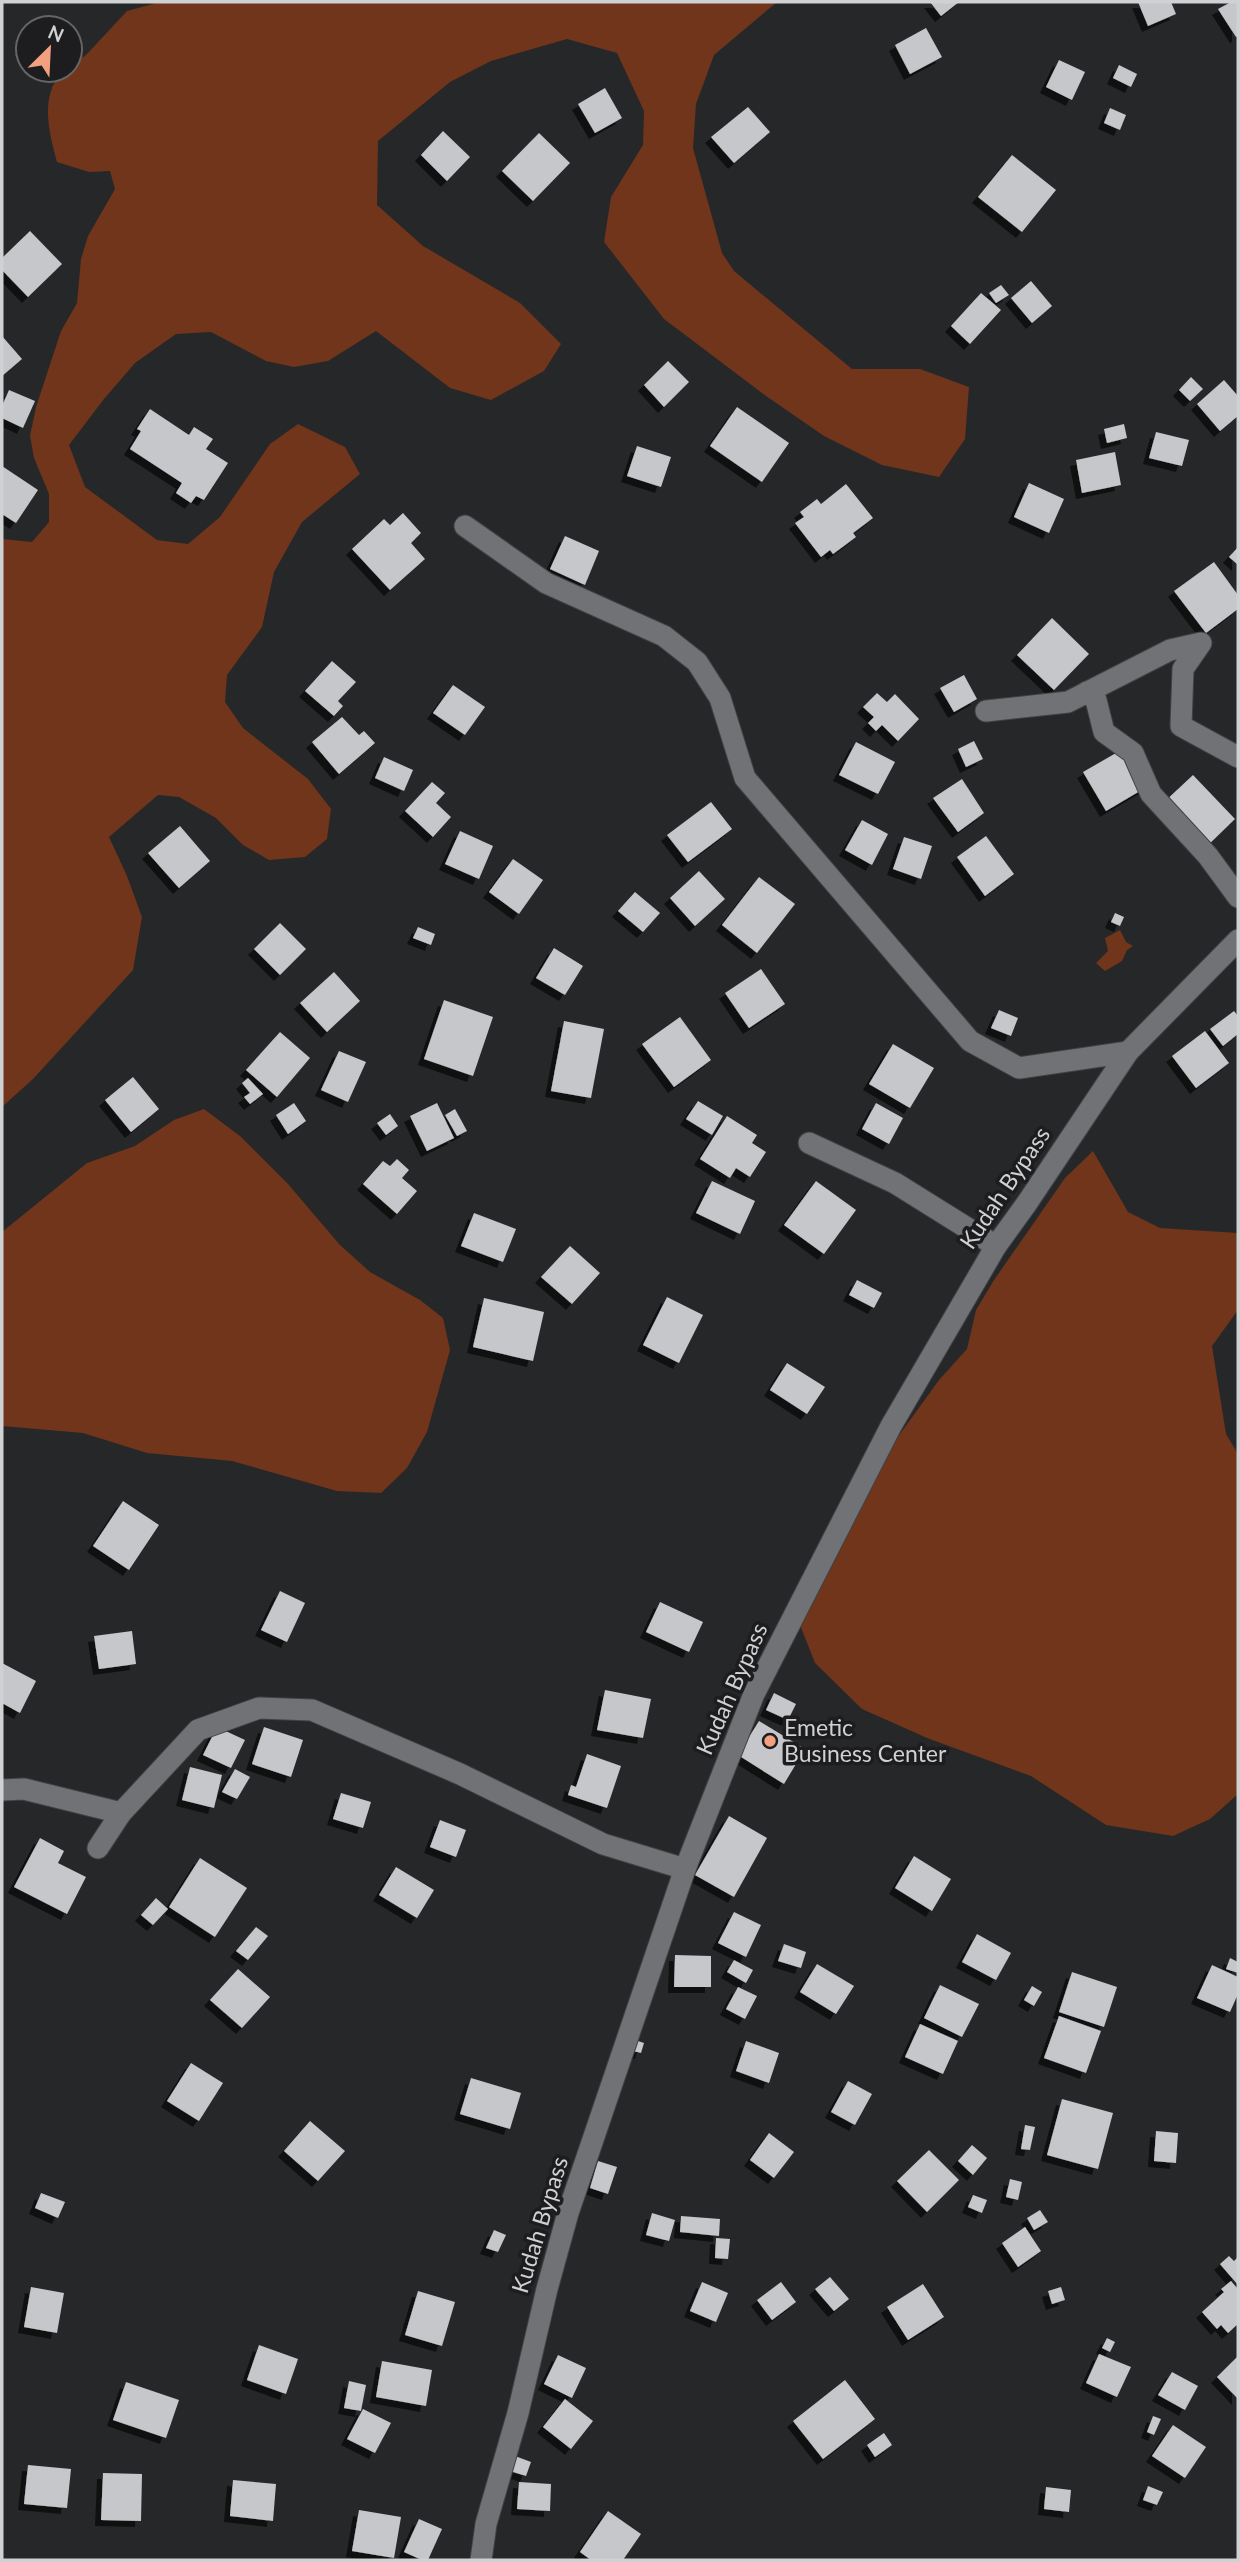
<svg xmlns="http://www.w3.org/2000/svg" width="1240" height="2562" font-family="Lato,sans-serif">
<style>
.green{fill:#70351a}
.building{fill:#c6c7cb;filter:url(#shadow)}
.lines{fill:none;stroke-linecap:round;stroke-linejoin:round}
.street-casing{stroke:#414244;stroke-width:23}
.secondary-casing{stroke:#414244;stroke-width:23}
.street{stroke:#717275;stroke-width:21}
.secondary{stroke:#717275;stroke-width:21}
.poi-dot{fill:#f2a07f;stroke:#1d1d20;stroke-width:2.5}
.labels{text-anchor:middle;stroke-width:7;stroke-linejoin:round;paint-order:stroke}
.street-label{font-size:23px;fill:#d0d1d3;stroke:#1d1d20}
.poi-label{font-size:23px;fill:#d0d1d3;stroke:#1d1d20;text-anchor:start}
</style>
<defs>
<filter id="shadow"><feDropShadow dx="-6" dy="6" stdDeviation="0" flood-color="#0009"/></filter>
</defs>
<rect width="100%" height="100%" fill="#262729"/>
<!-- green -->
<g class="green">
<path d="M 160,2 L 777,2 L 714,55 L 696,104 L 693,148 L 722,253 L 734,271 L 852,369 L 920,369 L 969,387 L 965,439 L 939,477 L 882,465 L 824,436 L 766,396 L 664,319 L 604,242 L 611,197 L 643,145 L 644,111 L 617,53 L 567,39 L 491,61 L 450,82 L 378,141 L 377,205 L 423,246 L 520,303 L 561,344 L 544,371 L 491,400 L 450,388 L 376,331 L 328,361 L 294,367 L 266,361 L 211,332 L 176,334 L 135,363 L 104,399 L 69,445 L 85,487 L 157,540 L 188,544 L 220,517 L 270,444 L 298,424 L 345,447 L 360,474 L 302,522 L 274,572 L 262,627 L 227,675 L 225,702 L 243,728 L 308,779 L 331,809 L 327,839 L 305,857 L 269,860 L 243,845 L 216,818 L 179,797 L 158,795 L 109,837 L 127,876 L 142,917 L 133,970 L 33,1079 L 2,1107 L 2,539 L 32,542 L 49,522 L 49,494 L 34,458 L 30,436 L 36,407 L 61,331 L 77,303 L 81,259 L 88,236 L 115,189 L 110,171 L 89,172 L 57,162 C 51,140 43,111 52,88 C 54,81 62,75 67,70 L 70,70 L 71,65 L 86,55 L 127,11 Z"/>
<path d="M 1120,930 L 1126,942 L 1133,946 L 1127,950 L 1122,961 L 1105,971 L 1096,963 L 1108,951 L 1105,938 Z"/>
<path d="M 204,1109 L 240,1136 L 288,1184 L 340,1245 L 370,1272 L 420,1300 L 443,1318 L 450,1350 L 427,1432 L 407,1468 L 381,1493 L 337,1491 L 232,1461 L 147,1453 L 83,1433 L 2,1426 L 2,1232 L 87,1163 L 135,1146 L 174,1120 Z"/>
<path d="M 1093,1151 L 1128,1212 L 1160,1228 L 1238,1233 L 1238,1310 L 1212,1346 L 1226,1434 L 1238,1454 L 1238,1794 L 1210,1819 L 1173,1836 L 1106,1825 L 1031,1776 L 927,1738 L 862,1709 L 815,1663 L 798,1620 L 879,1463 L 939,1380 L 967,1349 L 976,1310 L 994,1280 L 1065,1178 Z"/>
</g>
<!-- building -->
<g class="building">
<path d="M 930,2 L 959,2 L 941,16 Z"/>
<path d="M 1138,2 L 1171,2 L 1176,14 L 1148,26 Z"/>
<path d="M 1231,2 L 1238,2 L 1238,36 L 1236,37 L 1218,9 Z"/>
<path d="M 926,28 L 942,57 L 910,74 L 895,45 Z"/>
<path d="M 1059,60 L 1085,72 L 1072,100 L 1046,87 Z"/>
<path d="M 1119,65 L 1137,74 L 1131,87 L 1113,78 Z"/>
<path d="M 605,88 L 622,118 L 595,133 L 578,104 Z"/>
<path d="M 748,107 L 770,132 L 734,163 L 711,137 Z"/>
<path d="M 1110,108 L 1126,115 L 1120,130 L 1104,123 Z"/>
<path d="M 443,131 L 470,157 L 447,181 L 421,155 Z"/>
<path d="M 539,133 L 570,163 L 533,201 L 502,171 Z"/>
<path d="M 1012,155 L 1056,190 L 1022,232 L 978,197 Z"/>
<path d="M 30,231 L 62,264 L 28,297 L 2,270 L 2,258 Z"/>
<path d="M 1031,281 L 1052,306 L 1032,323 L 1011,298 Z"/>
<path d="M 1001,285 L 1009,295 L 996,303 L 989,293 Z"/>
<path d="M 981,293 L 1001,310 L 970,344 L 951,326 Z"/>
<path d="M 2,336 L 22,359 L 2,376 Z"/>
<path d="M 668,361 L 689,382 L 664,407 L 644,385 Z"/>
<path d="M 1191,377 L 1203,389 L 1190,401 L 1179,390 Z"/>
<path d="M 1224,380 L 1238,396 L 1238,416 L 1220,431 L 1197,404 Z"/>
<path d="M 9,390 L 35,401 L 23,428 L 2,418 L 2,406 Z"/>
<path d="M 737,407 L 789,443 L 762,482 L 710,446 Z"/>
<path d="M 150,409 L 189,435 L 194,427 L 213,439 L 206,449 L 228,463 L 204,500 L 196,496 L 191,503 L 176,493 L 182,483 L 130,449 L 141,431 L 137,429 Z"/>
<path d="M 1124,424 L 1127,438 L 1107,443 L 1104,429 Z"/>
<path d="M 1156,432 L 1189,440 L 1182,466 L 1149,458 Z"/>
<path d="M 637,446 L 671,457 L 661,487 L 627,476 Z"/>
<path d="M 1115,452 L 1121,485 L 1082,493 L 1076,460 Z"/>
<path d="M 2,466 L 38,490 L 16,523 L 2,514 Z"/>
<path d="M 1029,483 L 1064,499 L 1049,533 L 1014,517 Z"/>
<path d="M 846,484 L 873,518 L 853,533 L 856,537 L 833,554 L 830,550 L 821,557 L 795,523 L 804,517 L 800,512 L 817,499 L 821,504 Z"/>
<path d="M 403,513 L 421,533 L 411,543 L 425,559 L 390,590 L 352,549 L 384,519 L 390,525 Z"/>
<path d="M 565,536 L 599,551 L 585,585 L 550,569 Z"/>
<path d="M 1238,547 L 1238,565 L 1229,557 Z"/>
<path d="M 1214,562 L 1238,595 L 1238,609 L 1206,633 L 1174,591 Z"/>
<path d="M 1052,618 L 1089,654 L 1054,690 L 1017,655 Z"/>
<path d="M 332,661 L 356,682 L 338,701 L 343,706 L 334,716 L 305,691 Z"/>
<path d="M 964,675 L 977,699 L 954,712 L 940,688 Z"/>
<path d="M 453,685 L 485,707 L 465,735 L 433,713 Z"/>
<path d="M 877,693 L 887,702 L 895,694 L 919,719 L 898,741 L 882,725 L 876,731 L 868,723 L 874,717 L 863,707 Z"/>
<path d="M 342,717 L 359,735 L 364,731 L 375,743 L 339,774 L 312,742 Z"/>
<path d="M 974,741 L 983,759 L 966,767 L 958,749 Z"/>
<path d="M 856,742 L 895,762 L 878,794 L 839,775 Z"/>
<path d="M 1123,749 L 1145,788 L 1106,811 L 1083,772 Z"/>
<path d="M 384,757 L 413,770 L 404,791 L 375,778 Z"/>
<path d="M 1193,775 L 1235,819 L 1205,848 L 1162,804 Z"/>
<path d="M 962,779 L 984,813 L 958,832 L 933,798 Z"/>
<path d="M 432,782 L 445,793 L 436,803 L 451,817 L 433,837 L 405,811 Z"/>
<path d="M 711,802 L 732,829 L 688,862 L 667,835 Z"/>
<path d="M 862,820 L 888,834 L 872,865 L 845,850 Z"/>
<path d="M 180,826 L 210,861 L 179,888 L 148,853 Z"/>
<path d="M 460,831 L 493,846 L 479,879 L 445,864 Z"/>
<path d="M 986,836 L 1014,874 L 985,896 L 957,857 Z"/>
<path d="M 904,837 L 932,846 L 921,879 L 893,869 Z"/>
<path d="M 513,859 L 543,880 L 519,914 L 489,892 Z"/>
<path d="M 699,871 L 725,899 L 695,926 L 670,898 Z"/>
<path d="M 759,877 L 795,904 L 757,953 L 722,925 Z"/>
<path d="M 635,892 L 660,913 L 643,932 L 618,911 Z"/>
<path d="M 1115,913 L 1124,917 L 1120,926 L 1111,922 Z"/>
<path d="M 280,923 L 306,949 L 280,975 L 254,949 Z"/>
<path d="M 418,927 L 435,934 L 431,945 L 413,938 Z"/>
<path d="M 554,948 L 583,966 L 565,995 L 536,978 Z"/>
<path d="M 761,969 L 785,1004 L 749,1028 L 725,993 Z"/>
<path d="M 334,972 L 360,1001 L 327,1032 L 300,1003 Z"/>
<path d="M 444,1000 L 493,1017 L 473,1076 L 424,1059 Z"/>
<path d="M 999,1010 L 1018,1018 L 1011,1036 L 991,1028 Z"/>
<path d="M 1234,1011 L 1238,1016 L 1238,1034 L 1223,1046 L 1210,1029 Z"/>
<path d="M 680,1017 L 711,1060 L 674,1087 L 642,1044 Z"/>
<path d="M 564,1021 L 604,1029 L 591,1098 L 551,1091 Z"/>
<path d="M 1205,1031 L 1229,1063 L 1196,1088 L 1172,1056 Z"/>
<path d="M 280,1032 L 310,1058 L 277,1097 L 246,1070 Z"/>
<path d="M 893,1044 L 934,1068 L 910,1108 L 869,1084 Z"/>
<path d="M 339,1051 L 366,1062 L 348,1102 L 321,1090 Z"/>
<path d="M 133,1077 L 159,1109 L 131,1132 L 105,1100 Z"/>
<path d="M 248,1078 L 263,1094 L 250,1104 L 244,1097 L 250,1093 L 242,1083 Z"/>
<path d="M 698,1101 L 723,1116 L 712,1135 L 686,1119 Z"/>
<path d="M 294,1103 L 306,1121 L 288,1134 L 276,1115 Z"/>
<path d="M 437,1103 L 454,1138 L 427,1151 L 410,1116 Z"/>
<path d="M 876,1103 L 903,1118 L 889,1144 L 862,1129 Z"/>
<path d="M 455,1109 L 467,1131 L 457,1136 L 445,1115 Z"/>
<path d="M 390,1114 L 398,1126 L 386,1135 L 377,1123 Z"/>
<path d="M 727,1116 L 757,1135 L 752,1143 L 766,1152 L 750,1177 L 736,1168 L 730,1178 L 700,1159 Z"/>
<path d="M 397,1159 L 409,1170 L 402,1178 L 417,1191 L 397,1214 L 363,1184 L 383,1161 L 390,1166 Z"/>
<path d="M 712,1181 L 755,1201 L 740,1234 L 696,1213 Z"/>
<path d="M 816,1181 L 856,1210 L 824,1254 L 784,1225 Z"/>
<path d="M 474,1213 L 516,1229 L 503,1262 L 461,1246 Z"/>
<path d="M 570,1246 L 600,1273 L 572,1304 L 541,1277 Z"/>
<path d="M 857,1280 L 882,1293 L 874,1308 L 849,1295 Z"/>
<path d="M 667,1297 L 703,1315 L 679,1363 L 643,1345 Z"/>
<path d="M 484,1298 L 544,1312 L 533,1361 L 473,1347 Z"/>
<path d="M 787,1363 L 825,1387 L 807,1414 L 770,1390 Z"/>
<path d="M 123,1501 L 159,1525 L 129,1570 L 93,1546 Z"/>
<path d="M 280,1591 L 305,1603 L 287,1642 L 261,1630 Z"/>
<path d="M 660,1602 L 703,1622 L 689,1652 L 646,1632 Z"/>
<path d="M 132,1631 L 136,1664 L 99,1669 L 94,1636 Z"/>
<path d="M 2,1663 L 36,1681 L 20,1713 L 2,1703 Z"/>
<path d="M 605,1690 L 651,1699 L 643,1738 L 597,1730 Z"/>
<path d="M 774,1693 L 796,1704 L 788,1720 L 766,1710 Z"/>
<path d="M 759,1721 L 805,1749 L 784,1784 L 738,1755 Z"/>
<path d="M 217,1727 L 245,1740 L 231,1768 L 203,1755 Z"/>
<path d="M 264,1727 L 303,1740 L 291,1777 L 252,1764 Z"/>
<path d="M 587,1754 L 621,1766 L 607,1808 L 568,1795 L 571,1785 L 576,1787 Z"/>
<path d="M 190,1767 L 222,1775 L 214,1808 L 182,1800 Z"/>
<path d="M 235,1769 L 250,1777 L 237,1799 L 222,1792 Z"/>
<path d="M 341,1793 L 371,1802 L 363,1828 L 333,1819 Z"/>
<path d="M 729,1816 L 767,1838 L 734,1897 L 695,1875 Z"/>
<path d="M 440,1820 L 466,1830 L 456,1857 L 430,1847 Z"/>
<path d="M 40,1838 L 64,1851 L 58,1863 L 86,1877 L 67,1914 L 14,1887 Z"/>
<path d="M 914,1856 L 951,1879 L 932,1911 L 895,1888 Z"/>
<path d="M 200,1858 L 247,1888 L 215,1937 L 169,1907 Z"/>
<path d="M 396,1867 L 434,1890 L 417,1918 L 379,1895 Z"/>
<path d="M 156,1898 L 168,1909 L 153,1925 L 141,1915 Z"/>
<path d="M 734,1912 L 761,1925 L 746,1957 L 718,1943 Z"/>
<path d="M 256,1927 L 268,1936 L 248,1960 L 236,1951 Z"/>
<path d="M 977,1934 L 1011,1953 L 996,1980 L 962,1962 Z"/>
<path d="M 784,1944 L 806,1952 L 801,1968 L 778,1961 Z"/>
<path d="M 675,1955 L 711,1956 L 711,1987 L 674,1987 Z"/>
<path d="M 1230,1958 L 1238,1962 L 1238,1973 L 1226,1969 Z"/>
<path d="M 734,1960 L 753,1970 L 746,1983 L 727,1972 Z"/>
<path d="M 817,1964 L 854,1986 L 836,2014 L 800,1992 Z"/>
<path d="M 1212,1965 L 1238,1977 L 1238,1994 L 1230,2012 L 1197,1998 Z"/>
<path d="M 238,1969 L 270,1997 L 242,2028 L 210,2000 Z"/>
<path d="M 1072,1972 L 1117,1987 L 1104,2027 L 1059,2012 Z"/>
<path d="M 940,1985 L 979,2004 L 962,2037 L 924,2018 Z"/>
<path d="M 1032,1986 L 1042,1992 L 1034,2006 L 1024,2000 Z"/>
<path d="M 738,1987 L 757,1996 L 745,2019 L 726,2009 Z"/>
<path d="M 1059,2016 L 1101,2031 L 1086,2073 L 1044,2058 Z"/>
<path d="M 920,2024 L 958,2041 L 943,2074 L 905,2057 Z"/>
<path d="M 632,2039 L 644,2043 L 641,2053 L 629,2050 Z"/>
<path d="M 746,2041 L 779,2053 L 769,2083 L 736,2071 Z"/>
<path d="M 191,2063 L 223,2083 L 199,2121 L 167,2101 Z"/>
<path d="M 471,2078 L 521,2093 L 510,2129 L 460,2114 Z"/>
<path d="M 848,2081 L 872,2094 L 855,2125 L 831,2112 Z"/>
<path d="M 1062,2099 L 1113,2113 L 1098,2169 L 1047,2155 Z"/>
<path d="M 310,2121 L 345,2151 L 318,2181 L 284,2151 Z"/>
<path d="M 1025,2125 L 1035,2127 L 1030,2150 L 1021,2149 Z"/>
<path d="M 1156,2131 L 1178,2133 L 1176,2163 L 1154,2161 Z"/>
<path d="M 769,2133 L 794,2152 L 774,2178 L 750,2160 Z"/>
<path d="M 972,2145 L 987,2158 L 973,2175 L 958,2161 Z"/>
<path d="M 929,2150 L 959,2180 L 927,2212 L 897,2181 Z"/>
<path d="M 598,2161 L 617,2167 L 608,2194 L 590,2188 Z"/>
<path d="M 1010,2179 L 1022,2182 L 1018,2200 L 1006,2197 Z"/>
<path d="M 41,2193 L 65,2202 L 58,2218 L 35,2208 Z"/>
<path d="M 973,2195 L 987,2200 L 982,2213 L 968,2207 Z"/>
<path d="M 1040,2210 L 1048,2222 L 1034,2230 L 1027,2218 Z"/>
<path d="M 652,2213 L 675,2220 L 669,2241 L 646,2235 Z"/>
<path d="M 681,2216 L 720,2219 L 719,2236 L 680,2232 Z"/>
<path d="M 1025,2227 L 1041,2251 L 1018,2267 L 1002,2243 Z"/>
<path d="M 494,2230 L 506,2235 L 498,2252 L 486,2248 Z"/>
<path d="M 716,2238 L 730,2239 L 728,2259 L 715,2258 Z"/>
<path d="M 1229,2256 L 1234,2261 L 1238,2257 L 1238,2285 L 1220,2264 Z"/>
<path d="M 830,2277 L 849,2299 L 834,2311 L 815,2289 Z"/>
<path d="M 1231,2281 L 1238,2289 L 1238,2324 L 1228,2333 L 1221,2325 L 1217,2329 L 1202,2312 L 1224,2292 L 1221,2289 Z"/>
<path d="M 702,2282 L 728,2293 L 716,2322 L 690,2311 Z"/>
<path d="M 781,2282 L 796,2302 L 772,2320 L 757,2300 Z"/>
<path d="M 923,2284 L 944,2317 L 908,2340 L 887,2307 Z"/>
<path d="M 31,2287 L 64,2293 L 57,2333 L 24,2327 Z"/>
<path d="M 1061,2287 L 1065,2300 L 1052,2304 L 1048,2291 Z"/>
<path d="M 418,2291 L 455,2302 L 442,2346 L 405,2335 Z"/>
<path d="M 1107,2338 L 1115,2342 L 1110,2352 L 1102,2348 Z"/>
<path d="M 259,2345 L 298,2359 L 286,2394 L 247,2380 Z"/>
<path d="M 1099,2354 L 1131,2367 L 1117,2397 L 1086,2383 Z"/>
<path d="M 558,2355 L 586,2368 L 572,2398 L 544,2384 Z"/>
<path d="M 1238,2356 L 1238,2399 L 1217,2377 Z"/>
<path d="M 382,2361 L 432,2370 L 426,2406 L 376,2397 Z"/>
<path d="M 1172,2372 L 1198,2386 L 1185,2410 L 1158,2395 Z"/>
<path d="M 845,2380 L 875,2419 L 823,2459 L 793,2421 Z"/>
<path d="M 349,2381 L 366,2385 L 361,2411 L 344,2408 Z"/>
<path d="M 126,2382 L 179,2400 L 166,2438 L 113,2420 Z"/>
<path d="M 565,2399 L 593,2421 L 571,2449 L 543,2427 Z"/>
<path d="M 363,2409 L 391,2423 L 375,2453 L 347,2439 Z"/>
<path d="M 1153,2416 L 1161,2419 L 1154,2435 L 1147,2432 Z"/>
<path d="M 1173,2425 L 1206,2447 L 1185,2478 L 1152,2456 Z"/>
<path d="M 884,2433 L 892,2445 L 875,2457 L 867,2445 Z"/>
<path d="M 515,2456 L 531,2462 L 526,2476 L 510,2471 Z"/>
<path d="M 28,2465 L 71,2469 L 67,2508 L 24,2504 Z"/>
<path d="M 103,2473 L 142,2474 L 141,2521 L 101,2520 Z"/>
<path d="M 233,2480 L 276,2484 L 273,2521 L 230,2516 Z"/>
<path d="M 519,2482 L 551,2484 L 550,2511 L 517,2509 Z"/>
<path d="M 1148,2486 L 1163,2492 L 1157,2505 L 1143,2500 Z"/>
<path d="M 1046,2487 L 1071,2490 L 1069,2512 L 1044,2509 Z"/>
<path d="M 359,2510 L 401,2517 L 394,2558 L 352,2551 Z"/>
<path d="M 608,2511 L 641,2534 L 623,2560 L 591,2560 L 580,2552 Z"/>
<path d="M 419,2519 L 442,2529 L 428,2560 L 422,2560 L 404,2552 Z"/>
</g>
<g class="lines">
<!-- street casing -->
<g class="street-casing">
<g id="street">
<path d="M 465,526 L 546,583 L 664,636 L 697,662 L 720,698 L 745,778 L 970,1041 L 1019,1068 L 1128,1052"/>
<path d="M 1087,692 L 1096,700 L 1104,732 L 1133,753 L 1151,794 L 1208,856 L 1238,897"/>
<path d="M 986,711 L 1068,702 L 1170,650 L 1201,643 L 1183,669 L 1181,726 L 1238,757"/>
<path d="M 809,1143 L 895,1183 L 996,1246"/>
<path d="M 2,1790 L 24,1789 L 121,1813"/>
<path d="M 98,1848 L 121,1813 L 198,1730 L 259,1708 L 312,1710 L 460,1774 L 603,1844 L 685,1869"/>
</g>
</g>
<!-- secondary casing -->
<g class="secondary-casing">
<path id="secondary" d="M 481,2560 L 486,2524 L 518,2413 L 547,2289 L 568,2213 L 685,1869 L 754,1694 L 891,1426 L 996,1246 L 1027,1203 L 1128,1052 L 1238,940"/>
</g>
<!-- street -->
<use href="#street" class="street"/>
<!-- secondary -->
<use href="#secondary" class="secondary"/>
</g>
<!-- markers -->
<circle class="poi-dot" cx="770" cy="1741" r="7"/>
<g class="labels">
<!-- street labels -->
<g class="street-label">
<text transform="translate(1005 1188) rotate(-56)" y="8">Kudah Bypass</text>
<text transform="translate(732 1689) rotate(-66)" y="8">Kudah Bypass</text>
<text transform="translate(540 2225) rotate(-73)" y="8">Kudah Bypass</text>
</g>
<!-- poi labels -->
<g class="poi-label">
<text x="784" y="1736">Emetic<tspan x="784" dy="26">Business Center</tspan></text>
</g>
</g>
<!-- border -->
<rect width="1240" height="2562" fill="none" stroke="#d0d1d3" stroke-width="7"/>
<!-- north arrow -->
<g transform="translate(49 49) rotate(24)"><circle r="33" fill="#1d1d20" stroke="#656568" stroke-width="2"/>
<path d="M0-5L12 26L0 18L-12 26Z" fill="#f2a07f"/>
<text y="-10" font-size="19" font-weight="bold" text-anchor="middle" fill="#d0d1d3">N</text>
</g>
</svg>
